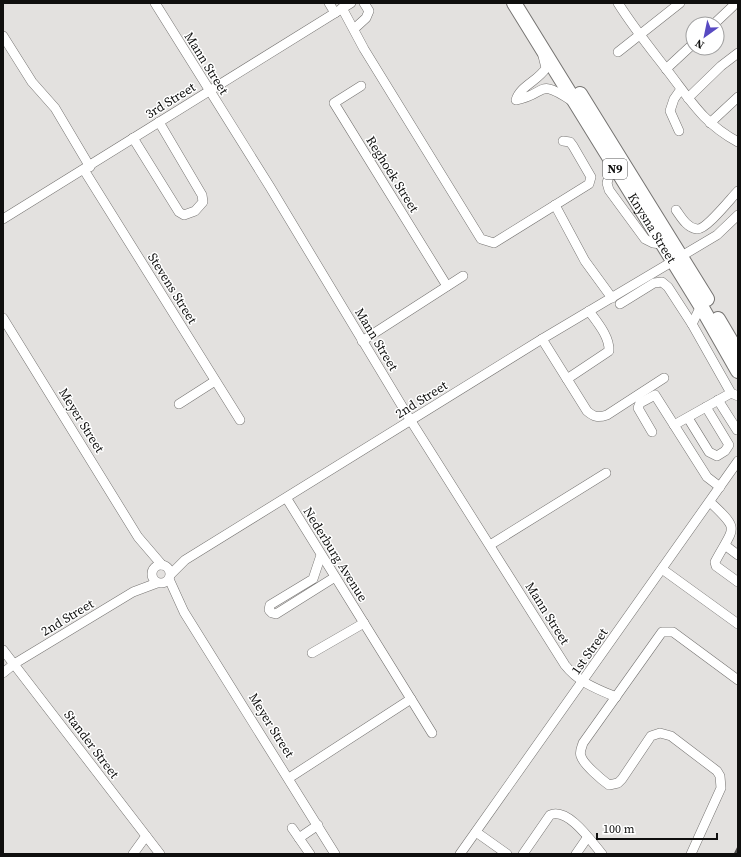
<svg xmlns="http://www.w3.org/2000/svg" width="741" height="857" font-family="'Source Serif 4',serif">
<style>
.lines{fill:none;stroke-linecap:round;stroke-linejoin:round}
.minor-casing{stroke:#767472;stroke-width:10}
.highway-casing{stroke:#767472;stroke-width:16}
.minor{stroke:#fff;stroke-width:9}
.highway{stroke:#fff;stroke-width:14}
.rail{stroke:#4e4d4c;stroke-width:2.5;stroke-dasharray:7 7;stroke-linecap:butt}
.labels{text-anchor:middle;stroke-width:3;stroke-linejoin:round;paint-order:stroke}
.shield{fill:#fff;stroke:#575756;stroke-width:1}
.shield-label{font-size:12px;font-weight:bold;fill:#0f0f0e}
.street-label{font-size:13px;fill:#0f0f0e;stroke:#fff}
</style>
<rect width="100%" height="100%" fill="#e3e1df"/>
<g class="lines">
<!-- minor casing -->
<g class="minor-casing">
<g id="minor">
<path d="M 155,3 L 270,187 L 411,421 L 565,665 C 578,682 597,689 616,697"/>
<path d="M 329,3 L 335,13"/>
<path d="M 618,3 C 633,27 650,48 667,70 C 691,101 703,123 738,142"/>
<path d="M 342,8 L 364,49 L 481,239 L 494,243 L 589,184 L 591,177 L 573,146 L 570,142 L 563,141"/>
<path d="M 714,24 L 733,6"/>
<path d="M 354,29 L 366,18 L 369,11 L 364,3"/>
<path d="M 3,36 L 32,82 L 55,108 L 90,167"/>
<path d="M 618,52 L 680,3"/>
<path d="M 543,56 L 546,68 C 538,81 520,86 516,100 C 548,94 536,77 572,101"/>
<path d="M 666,69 L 693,44"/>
<path d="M 361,86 L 334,103 L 447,286"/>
<path d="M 688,98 L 721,66 L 738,53"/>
<path d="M 710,123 L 738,97"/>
<path d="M 679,131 L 670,111 L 674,99 L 681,89"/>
<path d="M 133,138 L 179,212 L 184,215 L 195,211 L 203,202 L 202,195 L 159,122"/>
<path d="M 612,166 L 607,183 L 609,190 L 645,239 L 653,243 L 661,244"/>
<path d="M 84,170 L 240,420"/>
<path d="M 555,205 L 585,261 L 612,298"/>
<path d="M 676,210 C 681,217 687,228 697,229 C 706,230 731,198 738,191"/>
<path d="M 3,219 L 351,3"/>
<path d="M 620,304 L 654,283 L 662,282 L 668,287 L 692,324"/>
<path d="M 701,306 L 692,324 L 731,393 L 738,396"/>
<path d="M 3,318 L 138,537 L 162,565"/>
<path d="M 542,339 L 587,411 C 594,417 598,418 607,415 L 664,378"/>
<path d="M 362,341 L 463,276"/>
<path d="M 567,379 L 609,351 C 610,337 597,322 589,311"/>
<path d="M 718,400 L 737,430"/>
<path d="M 179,404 L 215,381"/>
<path d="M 688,418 L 709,452 L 717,456 L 725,451 L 729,445 L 706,407"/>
<path d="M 674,425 L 731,393"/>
<path d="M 652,432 L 638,408 L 640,403 L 655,395 L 707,477 L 720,487"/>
<path d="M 287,499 L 411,699 L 289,778"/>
<path d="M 710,502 C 741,531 734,526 715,562 L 716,566 L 738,582"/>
<path d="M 490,545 L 606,473"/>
<path d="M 726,546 L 738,555"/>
<path d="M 321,555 L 313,579 L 270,605 L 269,610 L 272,613 L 276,614 L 335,577"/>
<circle cx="161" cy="574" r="9"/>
<path d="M 662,569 L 738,624"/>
<path d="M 171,574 L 185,560 L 542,339 L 717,235 L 738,215"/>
<path d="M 169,579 L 184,612 L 335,854"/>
<path d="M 3,650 L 160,854"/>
<path d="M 312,653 L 364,623"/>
<path d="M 3,673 L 14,664 L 133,592 L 157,583"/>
<path d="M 411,699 L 432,733"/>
<path d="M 292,828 L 310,854"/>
<path d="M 476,832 L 507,854"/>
<path d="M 299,838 L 318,825"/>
<path d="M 133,854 L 146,836"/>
<path d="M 460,854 L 738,461"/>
<path d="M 523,854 L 550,815 C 568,807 591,841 602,854"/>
<path d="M 576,854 L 587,838"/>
<path d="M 691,854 L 721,788 L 720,776 L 717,771 L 671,736 L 660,733 L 651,736 L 622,779 L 618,783 L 609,785 C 602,780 583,764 581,756 C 579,752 582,747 583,743 L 662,632 L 673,632 L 738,680"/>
</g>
</g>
<!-- highway casing -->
<g class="highway-casing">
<g id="highway">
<path id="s1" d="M 514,3 L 701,306 L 738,371"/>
<path d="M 580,94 L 707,299"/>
<path d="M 718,319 L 738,353"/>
</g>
</g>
<!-- minor -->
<use href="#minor" class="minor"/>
<!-- highway -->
<use href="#highway" class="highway"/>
<!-- rail -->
<path class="rail" d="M 735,854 L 738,848"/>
</g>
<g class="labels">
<!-- shield labels -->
<rect class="shield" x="603" y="159" width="24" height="20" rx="3"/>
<g class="shield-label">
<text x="615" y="173">N9</text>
</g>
<!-- street labels -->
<g class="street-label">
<text transform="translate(207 63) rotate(58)" y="5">Mann Street</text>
<text transform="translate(170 100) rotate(-32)" y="5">3rd Street</text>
<text transform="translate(393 174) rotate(58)" y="5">Reghoek Street</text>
<text dy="5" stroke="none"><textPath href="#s1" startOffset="264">Knysna Street</textPath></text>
<text transform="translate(173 288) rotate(58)" y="5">Stevens Street</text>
<text transform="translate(377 339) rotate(59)" y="5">Mann Street</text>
<text transform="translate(421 399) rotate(-32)" y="5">2nd Street</text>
<text transform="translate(82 420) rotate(58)" y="5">Meyer Street</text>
<text transform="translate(336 554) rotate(58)" y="5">Nederburg Avenue</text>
<text transform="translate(548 613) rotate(58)" y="5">Mann Street</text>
<text transform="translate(67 617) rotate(-31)" y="5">2nd Street</text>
<text transform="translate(589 651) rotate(-55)" y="5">1st Street</text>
<text transform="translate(272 725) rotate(58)" y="5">Meyer Street</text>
<text transform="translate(92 744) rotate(53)" y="5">Stander Street</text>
</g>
</g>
<!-- border -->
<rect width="741" height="857" fill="none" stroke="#0f0f0e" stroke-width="8"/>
<!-- north arrow -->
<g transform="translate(705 36) rotate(213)"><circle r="19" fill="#ffffff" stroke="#9f9f9f"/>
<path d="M0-3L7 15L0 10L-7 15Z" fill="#584ac2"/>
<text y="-6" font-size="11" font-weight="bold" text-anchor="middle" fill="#0f0f0e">N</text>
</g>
<!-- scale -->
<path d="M597 833v6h120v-6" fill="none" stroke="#0f0f0e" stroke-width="2"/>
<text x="603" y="833" font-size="12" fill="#0f0f0e" stroke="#ffffff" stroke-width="3" paint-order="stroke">100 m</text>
</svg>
